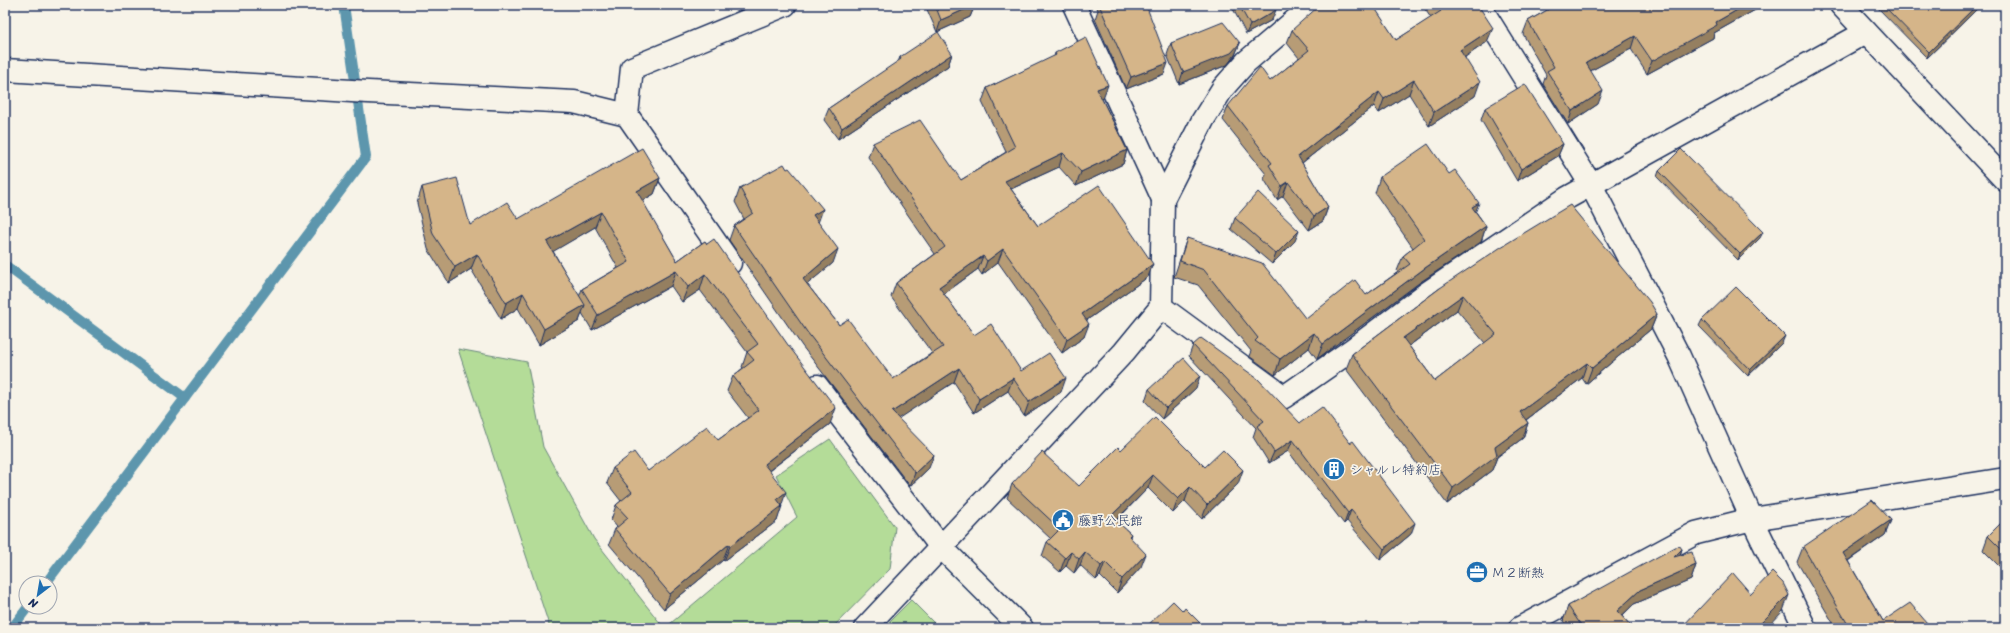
<svg xmlns="http://www.w3.org/2000/svg" width="2010" height="633" font-family="Sriracha,'Klee One',sans-serif">
<style>
.green{fill:#b4dc98;stroke:#68867b}
.lines{fill:none;stroke-linecap:round;stroke-linejoin:round}
.stream{stroke:#5d96ad;stroke-width:10}
.street-casing{stroke:#1b2f5e;stroke-width:25}
.street{stroke:#f7f3e8;stroke-width:22}
.wall{fill:#b79c76;stroke:#1b2f5e;fill-rule:evenodd}
.shaded-wall{fill:#957f60;stroke:#1b2f5e}
.building{fill:#d5b589;stroke:#1b2f5e;fill-rule:evenodd}
.labels{text-anchor:middle;stroke-width:3.5;stroke-linejoin:round;paint-order:stroke}
.poi-label{font-size:13px;fill:#1b2f5e;stroke:#f7f3e8;text-anchor:start}
</style>
<rect width="100%" height="100%" fill="#f7f3e8"/>
<filter id="ink" filterUnits="userSpaceOnUse"><feTurbulence type="fractalNoise" baseFrequency=".025" numOctaves="2"/><feDisplacementMap in="SourceGraphic" scale="8" xChannelSelector="R" yChannelSelector="G"/><feConvolveMatrix kernelMatrix="1 2 1 2 8 2 1 2 1" color-interpolation-filters="sRGB"/></filter>
<g filter="url(#ink)">
<!-- green -->
<g class="green">
<path d="M 458,349 L 527,362 L 543,447 L 594,539 L 664,628 L 550,628 Z"/>
<path d="M 830,439 L 895,527 L 890,569 L 832,628 L 665,628 L 797,517 L 776,475 Z"/>
<path d="M 911,600 L 939,628 L 883,628 Z"/>
</g>
<g class="lines">
<!-- stream -->
<g class="stream">
<path d="M 5,265 L 185,398"/>
<path d="M 46,583 L 366,157 L 344,5"/>
<path d="M 12,628 L 28,607"/>
</g>
<!-- street casing -->
<g class="street-casing">
<g id="street">
<path d="M 1074,5 L 1163,199"/>
<path d="M 1479,5 L 1591,185 L 1679,356 L 1752,519 L 1805,628"/>
<path d="M 1841,5 L 2005,180"/>
<path d="M 5,70 L 368,92 L 574,102 L 627,115 L 730,263"/>
<path d="M 627,115 L 632,68 L 785,5"/>
<path d="M 1161,307 L 1284,397 L 1353,349 L 1427,293 L 1567,198 L 1866,32"/>
<path d="M 817,386 L 941,547 L 1022,628"/>
<path d="M 865,628 L 1124,352 L 1161,307 L 1163,199 L 1203,120 L 1223,88 L 1246,62 L 1313,5"/>
<path d="M 1520,628 L 1696,533 L 1752,519 L 2005,479"/>
</g>
</g>
<!-- street -->
<use href="#street" class="street"/>
</g>
<!-- wall -->
<g class="wall">
<path d="M 925,5 L 975,5 L 970,17 L 937,32 Z"/>
<path d="M 1096,5 L 1146,5 L 1164,74 L 1126,89 L 1095,19 L 1098,10 Z"/>
<path d="M 1231,5 L 1273,5 L 1272,20 L 1246,34 Z"/>
<path d="M 1422,5 L 1478,5 L 1487,42 L 1465,57 L 1475,96 L 1429,126 L 1409,94 L 1379,113 L 1374,106 L 1302,163 L 1328,207 L 1323,221 L 1309,230 L 1283,196 L 1277,200 L 1264,179 L 1266,174 L 1223,120 L 1228,106 L 1270,81 L 1299,58 L 1287,43 L 1292,30 L 1374,8 L 1396,40 L 1431,18 Z"/>
<path d="M 1556,5 L 1764,5 L 1714,33 L 1713,38 L 1647,74 L 1631,49 L 1590,71 L 1598,104 L 1568,124 L 1543,84 L 1546,75 L 1523,34 L 1528,21 Z"/>
<path d="M 1875,5 L 1981,5 L 1927,58 Z"/>
<path d="M 1171,43 L 1240,43 L 1235,55 L 1227,65 L 1179,84 L 1167,55 Z"/>
<path d="M 1055,53 L 1103,98 L 1102,99 L 1127,150 L 1123,164 L 1076,186 L 1059,167 L 1011,189 L 1038,226 L 1148,277 L 1087,320 L 1084,337 L 1062,353 L 998,262 L 982,275 L 978,269 L 944,294 L 974,335 L 1021,371 L 1061,392 L 1024,416 L 1008,391 L 974,413 L 954,382 L 898,418 L 929,468 L 910,486 L 802,346 L 729,240 L 734,226 L 744,219 L 735,202 L 740,188 L 787,169 L 818,222 L 833,263 L 807,284 L 839,325 L 893,379 L 932,353 L 891,297 L 896,283 L 935,254 L 868,157 L 873,143 L 961,180 L 1006,152 L 982,102 L 987,88 L 1054,57 Z"/>
<path d="M 952,54 L 948,66 L 838,139 L 824,120 L 829,108 L 898,62 L 900,57 Z"/>
<path d="M 1485,108 L 1563,144 L 1558,156 L 1517,181 L 1481,120 Z"/>
<path d="M 1659,171 L 1760,238 L 1738,260 L 1657,177 Z"/>
<path d="M 1380,177 L 1476,212 L 1486,226 L 1481,242 L 1419,283 L 1317,359 L 1309,348 L 1275,375 L 1249,356 L 1251,351 L 1198,285 L 1174,277 L 1187,238 L 1306,319 L 1366,295 L 1398,272 L 1397,271 L 1403,256 L 1413,248 L 1375,193 Z"/>
<path d="M 660,178 L 654,194 L 642,201 L 677,261 L 705,241 L 830,424 L 769,471 L 781,504 L 777,521 L 724,561 L 723,560 L 664,609 L 609,544 L 615,529 L 617,527 L 611,520 L 616,505 L 621,501 L 607,483 L 613,468 L 648,471 L 718,440 L 748,418 L 727,391 L 733,376 L 743,368 L 742,367 L 747,352 L 700,290 L 682,302 L 671,286 L 592,330 L 582,313 L 579,321 L 539,345 L 518,308 L 501,319 L 471,269 L 449,283 L 428,249 L 417,203 L 422,187 L 470,225 L 518,219 ZM 595,227 L 618,268 L 582,289 L 579,297 L 553,251 Z"/>
<path d="M 1235,218 L 1295,241 L 1272,264 L 1231,229 Z"/>
<path d="M 1440,288 L 1657,314 L 1651,329 L 1586,384 L 1582,378 L 1526,420 L 1528,423 L 1523,438 L 1497,457 L 1492,470 L 1447,504 L 1346,369 L 1352,354 ZM 1457,310 L 1485,343 L 1435,381 L 1409,346 Z"/>
<path d="M 1702,320 L 1782,343 L 1748,376 L 1699,326 Z"/>
<path d="M 1193,345 L 1300,423 L 1411,534 L 1380,560 L 1347,521 L 1344,524 L 1288,451 L 1269,463 L 1253,437 L 1256,428 L 1189,356 Z"/>
<path d="M 1196,388 L 1162,419 L 1145,401 L 1149,389 Z"/>
<path d="M 1205,467 L 1238,484 L 1202,519 L 1185,501 L 1173,513 L 1148,488 L 1116,521 L 1131,534 L 1130,537 L 1141,567 L 1117,593 L 1100,576 L 1096,580 L 1080,565 L 1074,573 L 1066,566 L 1060,572 L 1042,556 L 1047,542 L 1051,539 L 1007,498 L 1012,484 L 1079,486 Z"/>
<path d="M 2005,519 L 2005,572 L 1983,550 L 1988,536 Z"/>
<path d="M 1891,520 L 1885,535 L 1848,561 L 1883,621 L 1927,623 L 1926,628 L 1836,628 L 1797,562 L 1803,547 Z"/>
<path d="M 1682,549 L 1680,555 L 1696,565 L 1691,580 L 1634,604 L 1622,616 L 1633,628 L 1568,628 L 1563,621 L 1568,606 Z"/>
</g>
<!-- shaded-wall -->
<g class="shaded-wall">
<path d="M 975,5 L 970,17 L 937,32 L 941,20 Z"/>
<path d="M 1368,5 L 1378,5 L 1364,14 Z"/>
<path d="M 1746,5 L 1764,5 L 1714,33 L 1713,38 L 1647,74 L 1652,61 L 1716,22 Z"/>
<path d="M 1977,5 L 1981,5 L 1927,58 L 1929,52 Z"/>
<path d="M 1276,10 L 1272,20 L 1246,34 L 1250,25 Z"/>
<path d="M 1493,28 L 1487,42 L 1455,64 L 1460,50 Z"/>
<path d="M 1635,36 L 1631,49 L 1581,76 L 1586,63 Z"/>
<path d="M 1240,43 L 1235,55 L 1227,65 L 1179,84 L 1183,72 Z"/>
<path d="M 952,54 L 948,66 L 838,139 L 842,128 Z"/>
<path d="M 1168,63 L 1164,74 L 1126,89 L 1131,77 Z"/>
<path d="M 1414,80 L 1409,94 L 1379,113 L 1384,99 Z"/>
<path d="M 1480,82 L 1475,96 L 1429,126 L 1434,112 Z"/>
<path d="M 1108,85 L 1103,98 L 1092,102 L 1097,89 Z"/>
<path d="M 1603,91 L 1598,104 L 1568,124 L 1572,111 Z"/>
<path d="M 1379,92 L 1374,106 L 1293,170 L 1298,156 Z"/>
<path d="M 1563,144 L 1558,156 L 1517,181 L 1521,169 Z"/>
<path d="M 1127,150 L 1123,164 L 1076,186 L 1081,172 Z"/>
<path d="M 1063,153 L 1059,167 L 1000,194 L 1005,181 Z"/>
<path d="M 660,178 L 654,194 L 631,207 L 637,191 Z"/>
<path d="M 1288,182 L 1283,196 L 1277,200 L 1282,186 Z"/>
<path d="M 1479,203 L 1473,218 L 1472,207 Z"/>
<path d="M 1328,207 L 1323,221 L 1309,230 L 1314,216 Z"/>
<path d="M 823,209 L 818,223 L 813,215 Z"/>
<path d="M 601,212 L 595,227 L 542,258 L 547,242 Z"/>
<path d="M 1486,226 L 1481,242 L 1419,283 L 1317,359 L 1323,344 L 1425,268 Z"/>
<path d="M 1299,231 L 1295,241 L 1272,264 L 1276,254 Z"/>
<path d="M 1763,232 L 1760,238 L 1738,260 L 1740,254 Z"/>
<path d="M 838,249 L 833,263 L 798,292 L 803,279 Z"/>
<path d="M 1003,249 L 998,262 L 982,275 L 987,261 Z"/>
<path d="M 477,254 L 471,269 L 449,283 L 455,267 Z"/>
<path d="M 983,256 L 978,269 L 934,301 L 939,287 Z"/>
<path d="M 1153,264 L 1148,277 L 1077,327 L 1082,314 Z"/>
<path d="M 676,271 L 671,286 L 592,330 L 598,315 Z"/>
<path d="M 705,274 L 700,290 L 682,302 L 688,287 Z"/>
<path d="M 523,293 L 518,308 L 501,319 L 506,303 Z"/>
<path d="M 1463,295 L 1457,310 L 1398,354 L 1403,338 Z"/>
<path d="M 585,305 L 579,321 L 539,345 L 544,329 Z"/>
<path d="M 1657,314 L 1651,329 L 1586,384 L 1592,368 Z"/>
<path d="M 1089,324 L 1084,337 L 1062,353 L 1067,339 Z"/>
<path d="M 1314,333 L 1309,348 L 1275,375 L 1280,359 Z"/>
<path d="M 1785,336 L 1782,343 L 1748,376 L 1750,370 Z"/>
<path d="M 1587,363 L 1582,378 L 1515,428 L 1520,412 Z"/>
<path d="M 959,368 L 954,382 L 887,426 L 892,412 Z"/>
<path d="M 1200,376 L 1196,388 L 1162,419 L 1166,408 Z"/>
<path d="M 1013,378 L 1008,391 L 974,413 L 979,399 Z"/>
<path d="M 1066,378 L 1061,392 L 1024,416 L 1029,402 Z"/>
<path d="M 836,408 L 830,424 L 758,479 L 764,464 Z"/>
<path d="M 1528,423 L 1523,438 L 1497,457 L 1492,470 L 1447,504 L 1453,488 L 1495,447 Z"/>
<path d="M 1293,440 L 1288,451 L 1269,463 L 1274,452 Z"/>
<path d="M 934,455 L 929,468 L 910,486 L 915,473 Z"/>
<path d="M 1243,470 L 1238,484 L 1202,519 L 1207,505 Z"/>
<path d="M 1153,475 L 1148,488 L 1106,530 L 1111,516 Z"/>
<path d="M 1190,487 L 1185,501 L 1173,513 L 1178,499 Z"/>
<path d="M 786,492 L 781,507 L 782,506 L 777,521 L 724,561 L 730,546 L 777,499 Z"/>
<path d="M 1351,510 L 1347,521 L 1344,524 L 1348,513 Z"/>
<path d="M 1891,520 L 1885,535 L 1837,568 L 1843,553 Z"/>
<path d="M 1415,523 L 1411,534 L 1380,560 L 1384,549 Z"/>
<path d="M 729,544 L 723,560 L 664,609 L 670,594 Z"/>
<path d="M 1682,549 L 1677,564 L 1674,557 Z"/>
<path d="M 1071,552 L 1066,566 L 1060,572 L 1065,558 Z"/>
<path d="M 1085,552 L 1080,565 L 1074,573 L 1079,559 Z"/>
<path d="M 1146,554 L 1141,567 L 1117,593 L 1122,579 Z"/>
<path d="M 1105,562 L 1100,576 L 1096,580 L 1101,566 Z"/>
<path d="M 1696,565 L 1691,580 L 1634,604 L 1612,625 L 1617,611 L 1640,590 Z"/>
<path d="M 1789,595 L 1783,611 L 1767,628 L 1758,628 L 1759,625 Z"/>
<path d="M 1927,623 L 1926,628 L 1920,628 Z"/>
</g>
<!-- building -->
<g class="building">
<path d="M 935,5 L 975,5 L 941,20 Z"/>
<path d="M 1105,5 L 1146,5 L 1168,63 L 1131,77 L 1100,7 Z"/>
<path d="M 1239,5 L 1273,5 L 1276,10 L 1250,25 Z"/>
<path d="M 1320,5 L 1373,5 L 1396,40 L 1441,11 L 1436,5 L 1478,5 L 1493,28 L 1460,50 L 1480,82 L 1434,112 L 1414,80 L 1384,99 L 1379,92 L 1298,156 L 1328,207 L 1314,216 L 1288,182 L 1282,186 L 1269,165 L 1272,163 L 1228,106 L 1260,67 L 1270,81 L 1309,50 L 1292,30 Z"/>
<path d="M 1556,5 L 1746,5 L 1716,22 L 1717,25 L 1652,61 L 1635,36 L 1586,63 L 1603,91 L 1572,111 L 1547,71 L 1554,67 L 1528,21 Z"/>
<path d="M 1883,5 L 1977,5 L 1929,52 Z"/>
<path d="M 1223,22 L 1240,43 L 1231,53 L 1183,72 L 1171,43 Z"/>
<path d="M 938,32 L 952,54 L 842,128 L 829,108 L 901,59 L 900,57 Z"/>
<path d="M 1086,37 L 1108,85 L 1097,89 L 1127,150 L 1081,172 L 1063,153 L 1005,181 L 1038,226 L 1099,185 L 1153,264 L 1082,314 L 1089,324 L 1067,339 L 1003,249 L 987,261 L 983,256 L 939,287 L 974,335 L 991,324 L 1021,371 L 1049,353 L 1066,378 L 1029,402 L 1013,378 L 979,399 L 959,368 L 892,412 L 934,455 L 915,473 L 807,332 L 734,226 L 753,213 L 740,188 L 784,164 L 787,169 L 789,168 L 823,209 L 813,215 L 838,249 L 803,279 L 839,325 L 848,319 L 893,379 L 943,347 L 896,283 L 945,247 L 873,143 L 920,120 L 961,180 L 1015,147 L 987,88 L 1056,55 L 1055,53 Z"/>
<path d="M 1525,84 L 1563,144 L 1521,169 L 1485,108 Z"/>
<path d="M 1428,144 L 1449,174 L 1455,170 L 1479,203 L 1472,207 L 1486,226 L 1425,268 L 1323,344 L 1314,333 L 1280,359 L 1255,341 L 1258,338 L 1204,270 L 1180,261 L 1187,238 L 1262,263 L 1306,319 L 1355,280 L 1366,295 L 1410,264 L 1403,256 L 1424,239 L 1380,177 Z"/>
<path d="M 642,148 L 660,178 L 637,191 L 677,261 L 705,241 L 707,244 L 714,239 L 788,345 L 836,408 L 764,464 L 786,492 L 777,499 L 782,506 L 730,546 L 729,544 L 670,594 L 615,529 L 628,518 L 616,505 L 632,492 L 613,468 L 634,452 L 648,471 L 707,426 L 718,440 L 759,410 L 733,376 L 754,360 L 747,352 L 758,344 L 705,274 L 688,287 L 676,271 L 598,315 L 582,289 L 629,262 L 601,212 L 547,242 L 585,305 L 544,329 L 523,293 L 506,303 L 477,254 L 455,267 L 433,234 L 422,187 L 457,178 L 470,225 L 507,202 L 518,219 Z"/>
<path d="M 1681,149 L 1763,232 L 1740,254 L 1659,171 Z"/>
<path d="M 1258,192 L 1299,231 L 1276,254 L 1235,218 Z"/>
<path d="M 1570,205 L 1650,302 L 1657,314 L 1592,368 L 1587,363 L 1520,412 L 1528,423 L 1495,447 L 1497,455 L 1453,488 L 1352,354 L 1440,288 L 1501,247 ZM 1463,295 L 1496,334 L 1435,381 L 1403,338 Z"/>
<path d="M 1736,287 L 1785,336 L 1750,370 L 1702,320 Z"/>
<path d="M 1201,338 L 1258,379 L 1300,423 L 1322,407 L 1350,443 L 1353,441 L 1415,523 L 1384,549 L 1351,510 L 1348,513 L 1293,440 L 1274,452 L 1257,426 L 1264,421 L 1193,345 Z"/>
<path d="M 1184,358 L 1200,376 L 1166,408 L 1149,389 Z"/>
<path d="M 1155,417 L 1205,467 L 1223,450 L 1243,470 L 1207,505 L 1190,487 L 1178,499 L 1153,475 L 1111,516 L 1131,534 L 1129,536 L 1146,554 L 1122,579 L 1105,562 L 1101,566 L 1085,552 L 1079,559 L 1071,552 L 1065,558 L 1047,542 L 1060,529 L 1012,484 L 1042,452 L 1079,486 L 1118,447 L 1121,450 Z"/>
<path d="M 1872,500 L 1891,520 L 1843,553 L 1883,621 L 1910,603 L 1927,623 L 1920,628 L 1850,628 L 1803,547 Z"/>
<path d="M 2005,519 L 2005,553 L 1988,536 Z"/>
<path d="M 1679,545 L 1682,549 L 1674,557 L 1692,552 L 1696,565 L 1640,590 L 1617,611 L 1633,628 L 1583,628 L 1568,606 Z"/>
<path d="M 1772,572 L 1783,583 L 1789,595 L 1759,625 L 1763,628 L 1681,628 L 1733,573 L 1751,594 Z"/>
<path d="M 1173,601 L 1183,611 L 1185,608 L 1205,628 L 1145,628 Z"/>
</g>
</g>
<!-- icons -->
<defs>
<g id="building-disc" transform="scale(1.15)"><circle r="9.5" fill="#1f6fb2" stroke="#f7f3e8"/><path d="M-4-6H4V6H1V3H-1V6H-4ZM-2.5-4.3h1.7v1.8h-1.7ZM.8-4.3h1.7v1.8H.8ZM-2.5-1h1.7V.8h-1.7ZM.8-1h1.7V.8H.8Z" fill="#fff"/></g>
<g id="civic-disc" transform="scale(1.15)"><circle r="9.5" fill="#1f6fb2" stroke="#f7f3e8"/><path d="M-.6-6.5H3V-4.5H.6V-3L4-1V1h2V6H-6V1h2V-1L-.6-3ZM-1.2 2.5V6h2.4V2.5Z" fill="#fff"/></g>
<g id="office-disc" transform="scale(1.15)"><circle r="9.5" fill="#1f6fb2" stroke="#f7f3e8"/><path d="M-6-3h4V-5.5h4V-3h4V5H-6ZM-1-4.5V-3h2v-1.5ZM-6 0V1H6V0Z" fill="#fff"/></g>
</defs>
<g fill-rule="evenodd">
<use href="#building-disc" x="1334" y="469"/>
<use href="#civic-disc" x="1063" y="520"/>
<use href="#office-disc" x="1477" y="572"/>
</g>
<g class="labels">
<!-- poi labels -->
<g class="poi-label">
<text x="1350" y="474">シャルレ特約店</text>
<text x="1078" y="525">藤野公民館</text>
<text x="1492" y="577">Ｍ２断熱</text>
</g>
</g>
<!-- margin -->
<rect width="2010" height="633" fill="none" stroke="#f7f3e8" stroke-width="20"/>
<rect x="10" y="10" width="1990" height="613" fill="none" stroke="#1b2f5e" stroke-width="1.5" filter="url(#ink)"/>
<!-- north arrow -->
<g transform="translate(38 595) rotate(211)"><circle r="19" fill="#f7f3e8" stroke="#9fa5b1"/>
<path d="M0-3L7 15L0 10L-7 15Z" fill="#1f6fb2"/>
<text y="-6" font-size="11" font-weight="bold" text-anchor="middle" fill="#1b2f5e">N</text>
</g>
</svg>
